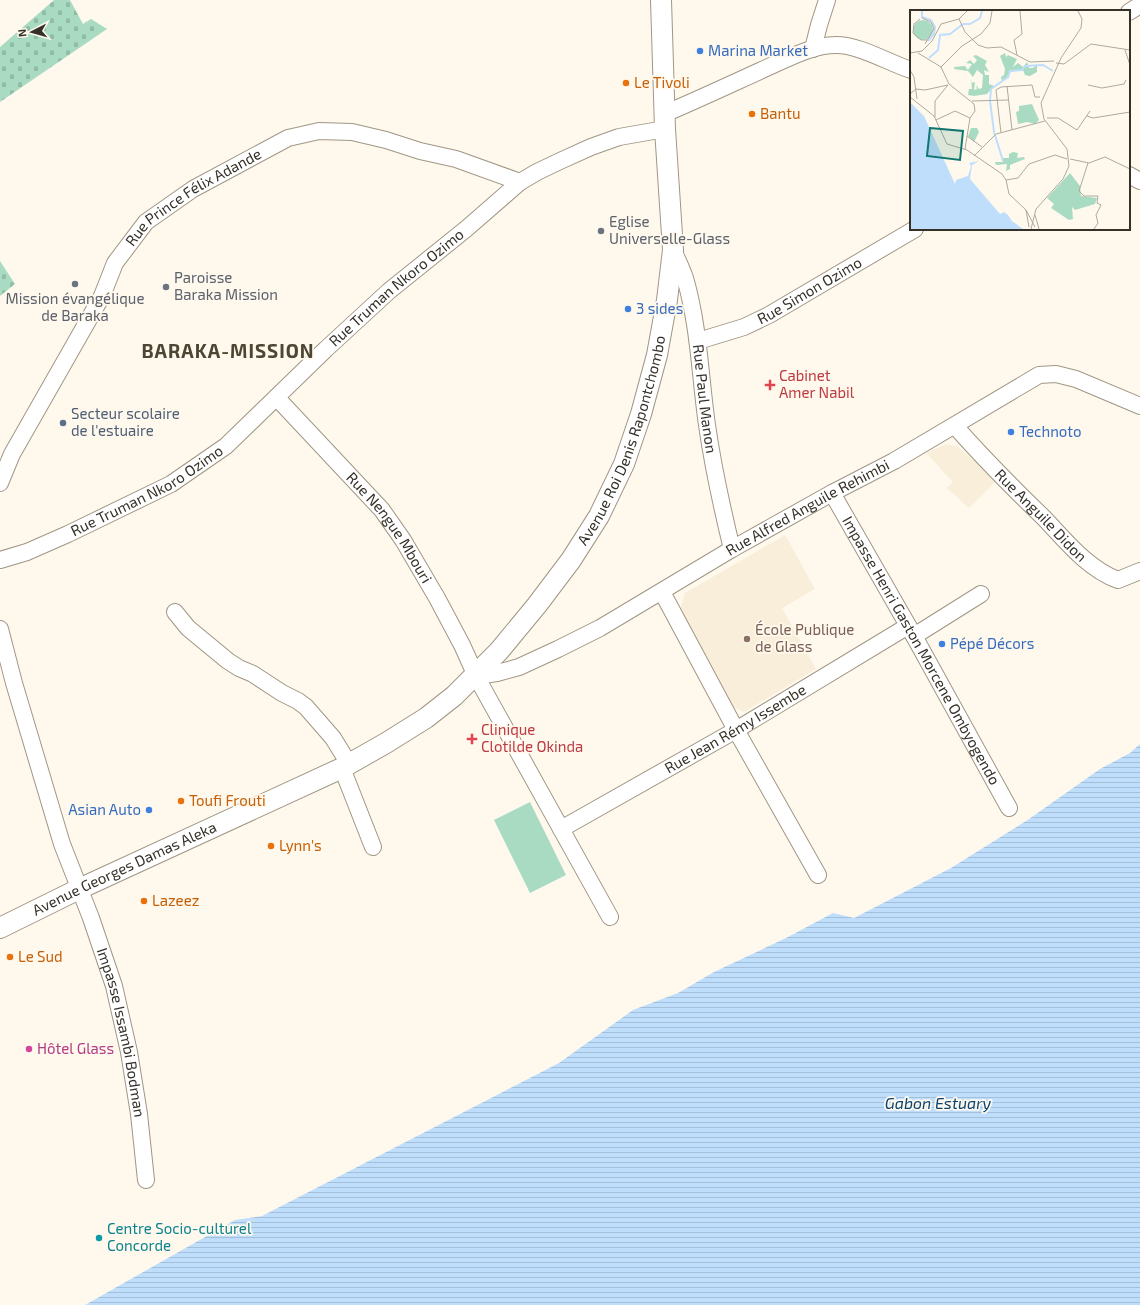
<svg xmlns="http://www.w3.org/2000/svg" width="1140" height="1305" font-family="'Exo 2',sans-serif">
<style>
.education{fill:#f9eed9}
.cemetery{fill:url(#cemetery-stones)}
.pitch{fill:#a9dbc3}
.water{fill:url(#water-rules)}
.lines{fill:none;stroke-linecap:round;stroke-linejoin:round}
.minor-casing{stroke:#a09684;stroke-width:18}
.major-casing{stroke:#a09684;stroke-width:22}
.minor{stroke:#fff;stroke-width:16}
.major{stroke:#fff;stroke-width:20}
.shop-dot{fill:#3f7fe0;stroke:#fff9ed;stroke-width:1.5}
.food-dot{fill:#e8710a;stroke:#fff9ed;stroke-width:1.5}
.worship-dot{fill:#6b7280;stroke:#fff9ed;stroke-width:1.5}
.health-dot{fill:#e0444e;stroke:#fff9ed;stroke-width:1.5}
.service-dot{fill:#5c6f8a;stroke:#fff9ed;stroke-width:1.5}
.education-dot{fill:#8d6e63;stroke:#fff9ed;stroke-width:1.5}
.hotel-dot{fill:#d1479c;stroke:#fff9ed;stroke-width:1.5}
.culture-dot{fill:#0f9aa8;stroke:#fff9ed;stroke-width:1.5}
.labels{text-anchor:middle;stroke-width:3.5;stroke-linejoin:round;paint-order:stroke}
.shop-label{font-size:15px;fill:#366cbe;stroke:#fff9ed;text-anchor:start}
.food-label{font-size:15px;fill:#c56008;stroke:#fff9ed;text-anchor:start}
.street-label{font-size:15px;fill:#353129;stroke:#fff9ed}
.worship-label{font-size:15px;fill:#5b616d;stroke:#fff9ed;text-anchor:start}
.health-label{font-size:15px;fill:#be3a42;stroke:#fff9ed;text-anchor:start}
.service-label{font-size:15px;fill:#4e5e75;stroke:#fff9ed;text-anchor:start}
.education-label{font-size:15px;fill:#785e54;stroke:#fff9ed;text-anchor:start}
.hotel-label{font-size:15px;fill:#b23c85;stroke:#fff9ed;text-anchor:start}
.culture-label{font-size:15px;fill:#0d838f;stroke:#fff9ed;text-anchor:start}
.water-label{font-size:16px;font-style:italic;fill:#0b4471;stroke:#fff9ed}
.district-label{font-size:19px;font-weight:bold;letter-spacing:1px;fill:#4e4635;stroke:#fff9ed}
.inset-river{fill:none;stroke:#bfdefc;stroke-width:2}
.inset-road{fill:none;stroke:#aea99f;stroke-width:1}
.view{fill:#0f766e;fill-opacity:0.15;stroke:#0f766e;stroke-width:2}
.inset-edge{fill:none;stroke:#353129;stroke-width:2}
</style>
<defs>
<pattern id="cemetery-stones" width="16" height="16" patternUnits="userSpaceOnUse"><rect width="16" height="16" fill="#a9dbc3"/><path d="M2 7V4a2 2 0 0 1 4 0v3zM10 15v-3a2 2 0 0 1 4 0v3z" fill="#92bca8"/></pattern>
<pattern id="water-rules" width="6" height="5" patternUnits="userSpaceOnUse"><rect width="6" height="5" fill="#bfdefc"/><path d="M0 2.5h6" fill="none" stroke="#a5bfd8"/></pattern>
</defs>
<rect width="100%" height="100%" fill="#fff9ed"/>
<!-- education -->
<g class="education">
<path d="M 947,444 L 958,447 L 997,480 L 969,508 L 947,488 L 953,482 L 926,453 Z"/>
<path d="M 785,535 L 815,589 L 782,608 L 816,669 L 744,712 L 730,706 L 680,610 L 685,593 Z"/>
</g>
<!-- cemetery -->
<g class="cemetery">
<path d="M 54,0 L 70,0 L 83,24 L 91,19 L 107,29 L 0,102 L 0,47 Z"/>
<path d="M 0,261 L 15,284 L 0,296 Z"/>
</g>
<!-- pitch -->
<path class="pitch" d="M 530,802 L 566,875 L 530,893 L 494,820 Z"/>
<!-- water -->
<path class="water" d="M 1140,744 L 1140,1305 L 85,1305 L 235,1220 L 262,1216 L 559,1063 L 633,1010 L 678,993 L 714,972 L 786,938 L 833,913 L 854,918 L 951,868 L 1029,819 L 1100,769 L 1130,753 Z"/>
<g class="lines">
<!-- minor casing -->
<g class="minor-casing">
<g id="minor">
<path d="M 1129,12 L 1140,5"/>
<path d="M 813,49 L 819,25 L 827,0"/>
<path d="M 664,114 C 697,100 729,85 762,70 C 785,60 811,45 836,45 C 860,45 889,63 911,70"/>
<path d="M 1129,175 L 1140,181"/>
<path id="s1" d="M 673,250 C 677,259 682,269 685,278 C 699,326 700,376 707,425 C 713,467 722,508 732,549"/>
<path id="s2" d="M 698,341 L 744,327 L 769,315 L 915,229"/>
<path id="s3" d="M 277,398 L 382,510 L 403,540 L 437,598 L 462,645 L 476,676 L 610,917"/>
<path id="s4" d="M 955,426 C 983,458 1013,488 1044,518 C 1066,541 1088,569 1118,580 L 1140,571"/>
<path id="s5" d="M 0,483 L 12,454 L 102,296 L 115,263 L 146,222 L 193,189 L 288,138 L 319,131 L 352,132 L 386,140 L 420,151 L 456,159 L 520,182"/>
<path id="s6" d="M 832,493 L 914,636 L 1009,808"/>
<path id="s7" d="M 0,560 L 27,552 L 68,534 L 171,484 L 226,446 L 326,349 L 389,291 L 466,229 L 520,182 L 537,172 L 560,161 L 591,147 L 619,137 L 665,129"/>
<path d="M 662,592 L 736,730 L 818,875"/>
<path d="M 175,612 L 188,628 L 228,661 L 239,668 L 253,674 L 282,693 L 298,701 L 306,707 L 333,738 L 349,764"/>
<path id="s8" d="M 0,629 L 14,683 L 62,844 L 91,918 L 114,986 L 129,1052 L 139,1114 L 146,1180"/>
<path d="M 914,636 L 981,594"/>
<path id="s9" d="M 476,676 L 497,673 L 519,667 L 558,649 L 600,628 L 732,549 L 832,493 L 894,461 L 1039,375 L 1056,374 L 1076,379 L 1140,406"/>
<path d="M 342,768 L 373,847"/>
<path id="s10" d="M 561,829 L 736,730 L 908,626"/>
</g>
</g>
<!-- major casing -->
<g class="major-casing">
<g id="major">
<path id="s11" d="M 0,928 L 79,889 L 342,768 L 386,743 L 426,718 L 454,696 L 499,651 L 537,605 L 571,560 L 599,516 L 624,464 L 641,414 L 657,355 L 667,300 L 673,250 L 665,129 L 661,0"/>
</g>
</g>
<!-- minor -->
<use href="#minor" class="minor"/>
<!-- major -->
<use href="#major" class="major"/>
</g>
<!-- markers -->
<g class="shop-dot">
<circle cx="700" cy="51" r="4"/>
<circle cx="628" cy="309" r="4"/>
<circle cx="1011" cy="432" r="4"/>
<circle cx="942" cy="644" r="4"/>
<circle cx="149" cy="810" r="4"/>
</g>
<g class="food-dot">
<circle cx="626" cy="83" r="4"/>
<circle cx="752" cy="114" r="4"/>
<circle cx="181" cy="801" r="4"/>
<circle cx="271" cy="846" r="4"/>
<circle cx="144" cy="901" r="4"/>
<circle cx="10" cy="957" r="4"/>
</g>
<g class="worship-dot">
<circle cx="601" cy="231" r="4"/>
<circle cx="75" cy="284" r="4"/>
<circle cx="166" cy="287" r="4"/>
</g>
<g class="health-dot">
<path d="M768 379h4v4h4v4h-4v4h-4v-4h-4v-4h4z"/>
<path d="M470 733h4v4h4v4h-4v4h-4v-4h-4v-4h4z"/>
</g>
<circle class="service-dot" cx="63" cy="423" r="4"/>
<circle class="education-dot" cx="747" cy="639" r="4"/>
<circle class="hotel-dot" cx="29" cy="1049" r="4"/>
<circle class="culture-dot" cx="99" cy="1238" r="4"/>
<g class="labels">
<!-- shop labels -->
<g class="shop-label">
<text x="708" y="56">Marina Market</text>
<text x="636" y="314">3 sides</text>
<text x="1019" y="437">Technoto</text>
<text x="950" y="649">Pépé Décors</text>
<text x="141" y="815" text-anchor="end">Asian Auto</text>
</g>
<!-- food labels -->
<g class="food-label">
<text x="634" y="88">Le Tivoli</text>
<text x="760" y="119">Bantu</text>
<text x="189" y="806">Toufi Frouti</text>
<text x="279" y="851">Lynn's</text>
<text x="152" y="906">Lazeez</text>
<text x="18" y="962">Le Sud</text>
</g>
<!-- street labels -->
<g class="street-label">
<text dy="5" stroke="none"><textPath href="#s5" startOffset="353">Rue Prince Félix Adande</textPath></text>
<text dy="5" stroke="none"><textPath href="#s7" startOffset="487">Rue Truman Nkoro Ozimo</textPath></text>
<text dy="5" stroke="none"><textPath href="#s2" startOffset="123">Rue Simon Ozimo</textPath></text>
<text dy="5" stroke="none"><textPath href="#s1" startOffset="153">Rue Paul Manon</textPath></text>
<text dy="5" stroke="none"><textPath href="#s11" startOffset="822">Avenue Roi Denis Rapontchombo</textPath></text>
<text dy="5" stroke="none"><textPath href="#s7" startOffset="163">Rue Truman Nkoro Ozimo</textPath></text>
<text dy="5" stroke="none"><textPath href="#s9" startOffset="374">Rue Alfred Anguile Rehimbi</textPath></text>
<text dy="5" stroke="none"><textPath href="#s4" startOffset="124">Rue Anguile Didon</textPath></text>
<text dy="5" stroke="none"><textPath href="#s3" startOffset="172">Rue Nengue Mbouri</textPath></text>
<text dy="5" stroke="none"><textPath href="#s6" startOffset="181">Impasse Henri Gaston Morcene Ombyogendo</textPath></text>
<text dy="5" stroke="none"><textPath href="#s10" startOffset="201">Rue Jean Rémy Issembe</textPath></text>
<text dy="5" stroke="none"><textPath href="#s11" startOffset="138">Avenue Georges Damas Aleka</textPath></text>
<text dy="5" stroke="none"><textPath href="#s8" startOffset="422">Impasse Issambi Bodman</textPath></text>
</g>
<!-- worship labels -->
<g class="worship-label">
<text x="609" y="227">Eglise<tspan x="609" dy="17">Universelle-Glass</tspan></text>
<text x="174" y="283">Paroisse<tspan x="174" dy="17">Baraka Mission</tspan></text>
<text x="75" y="304" text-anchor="middle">Mission évangélique<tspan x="75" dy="17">de Baraka</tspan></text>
</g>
<!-- health labels -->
<g class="health-label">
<text x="779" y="381">Cabinet<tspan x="779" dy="17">Amer Nabil</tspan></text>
<text x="481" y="735">Clinique<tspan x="481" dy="17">Clotilde Okinda</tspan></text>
</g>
<!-- service labels -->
<g class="service-label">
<text x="71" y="419">Secteur scolaire<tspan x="71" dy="17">de l'estuaire</tspan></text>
</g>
<!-- education labels -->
<g class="education-label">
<text x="755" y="635">École Publique<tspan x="755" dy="17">de Glass</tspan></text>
</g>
<!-- hotel labels -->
<g class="hotel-label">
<text x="37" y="1054">Hôtel Glass</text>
</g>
<!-- culture labels -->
<g class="culture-label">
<text x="107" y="1234">Centre Socio-culturel<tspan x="107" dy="17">Concorde</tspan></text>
</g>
<!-- water labels -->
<g class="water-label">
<text x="938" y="1109">Gabon Estuary</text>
</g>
<!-- district labels -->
<g class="district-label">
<text x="228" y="358">BARAKA-MISSION</text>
</g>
</g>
<!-- overview -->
<g transform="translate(910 10)">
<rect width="220" height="220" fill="#fff9ed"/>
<path d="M 66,45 L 77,51 L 75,55 L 79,62 L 74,60 L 75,65 L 79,65 L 79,74 L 84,76 L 77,84 L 64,86 L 58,85 L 59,79 L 62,79 L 61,69 L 62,73 L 65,72 L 64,80 L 67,79 L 66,75 L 69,79 L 72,78 L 73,65 L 67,60 L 63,67 L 58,61 L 44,59 L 44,57 L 55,56 L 58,60 L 62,54 L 56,53 L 60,50 L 64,54 L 67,50 L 63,46 ZM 160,163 L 170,176 L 171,186 L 187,188 L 185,194 L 165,200 L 162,197 L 163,209 L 159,210 L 141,198 L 144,194 L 137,188 Z" fill="#a9dbc3"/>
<path d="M 95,43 L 96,47 L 98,45 L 107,49 L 103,57 L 108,53 L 113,57 L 117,52 L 119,58 L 123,58 L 127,54 L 127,62 L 120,66 L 115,65 L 113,60 L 100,62 L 99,67 L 92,71 L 91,67 L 94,65 L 95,59 L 90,46 ZM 103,142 L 108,143 L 107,148 L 114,147 L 115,149 L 100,155 L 100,159 L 96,161 L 97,154 L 86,155 L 85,152 L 93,152 L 92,148 L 99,148 L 99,144 Z" fill="#a9dbc3"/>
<path d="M 122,94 L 129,110 L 125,114 L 117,112 L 108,114 L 106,102 L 109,101 L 109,96 ZM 61,118 L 67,118 L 69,122 L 64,132 L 58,126 Z" fill="#a9dbc3"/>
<path d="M3 20a10 10 0 1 1 20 0a10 10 0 1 1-20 0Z" fill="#a9dbc3"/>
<path d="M 0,92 L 14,106 L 45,174 L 46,170 L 58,166 L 61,156 L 59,153 L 69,151 L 62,155 L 60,169 L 90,204 L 94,202 L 98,205 L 102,211 L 113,219 L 0,219 Z" fill="#bfdefc"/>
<path class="inset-river" d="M 12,1 L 12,7 L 21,10 L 25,17 L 24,24 L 18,31M 53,14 L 60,14 L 70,8 L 72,1M 19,48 L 28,40 L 30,25 L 40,24 L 53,14M 93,151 L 84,122 L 80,91 L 81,79 L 98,67 L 100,61 L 112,60 L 115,56 L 133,55 L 143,61"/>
<path class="inset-road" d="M 12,8 L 21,12 L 24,19 L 15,34M 10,9 L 4,14 L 3,23 L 11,30 L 17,30M 49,9 L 55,22 L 68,35 L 77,38 L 91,37 L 120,52 L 144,51M 215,40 L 220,55M 0,43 L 12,41 L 22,31 L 31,14 L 49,9 L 57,1M 8,43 L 31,57 L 39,74 L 64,94 L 65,101 L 60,108 L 55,139M 107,45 L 104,30 L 112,24 L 110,1M 146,53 L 154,54 L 181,34 L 220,40M 31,57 L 52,36 L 71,24 L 80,13 L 82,1M 0,60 L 4,67 L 7,89M 178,75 L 192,78 L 214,74 L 216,70M 97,76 L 102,120M 0,84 L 6,79 L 15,80 L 38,75M 0,87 L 24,106 L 37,134 L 57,140 L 92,164 L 96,170 L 99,184 L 116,200 L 125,217M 62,91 L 98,90M 177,106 L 183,108 L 220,102M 25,107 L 25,91 L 38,75M 137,108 L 148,108 L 167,120 L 180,101M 26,110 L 45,101 L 60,108M 91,123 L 86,80 L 91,77 L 122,75 L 125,87 L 130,87M 57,126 L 72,137M 64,146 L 86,124 L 135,111M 160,149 L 179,153 L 195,147 L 220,159M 178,153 L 169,181 L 174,186 L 188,186 L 187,193 L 191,195 L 186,205 L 188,213 L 184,219M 96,170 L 108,168 L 119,154 L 145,145 L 157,149M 116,200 L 119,217M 125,205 L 129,219M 121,219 L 126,199 L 153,169 L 159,156 L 157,139 L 134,109 L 131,93 L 151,48 L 171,18 L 172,9 L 168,1"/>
<path class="view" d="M 20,118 L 53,121 L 50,150 L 17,146 Z"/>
<rect width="220" height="220" class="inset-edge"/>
</g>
<!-- north arrow -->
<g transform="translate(32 32) rotate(264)" stroke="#fff9ed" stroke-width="3" paint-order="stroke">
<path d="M0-3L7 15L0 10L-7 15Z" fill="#353129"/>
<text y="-6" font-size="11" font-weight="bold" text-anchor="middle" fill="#353129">N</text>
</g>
</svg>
